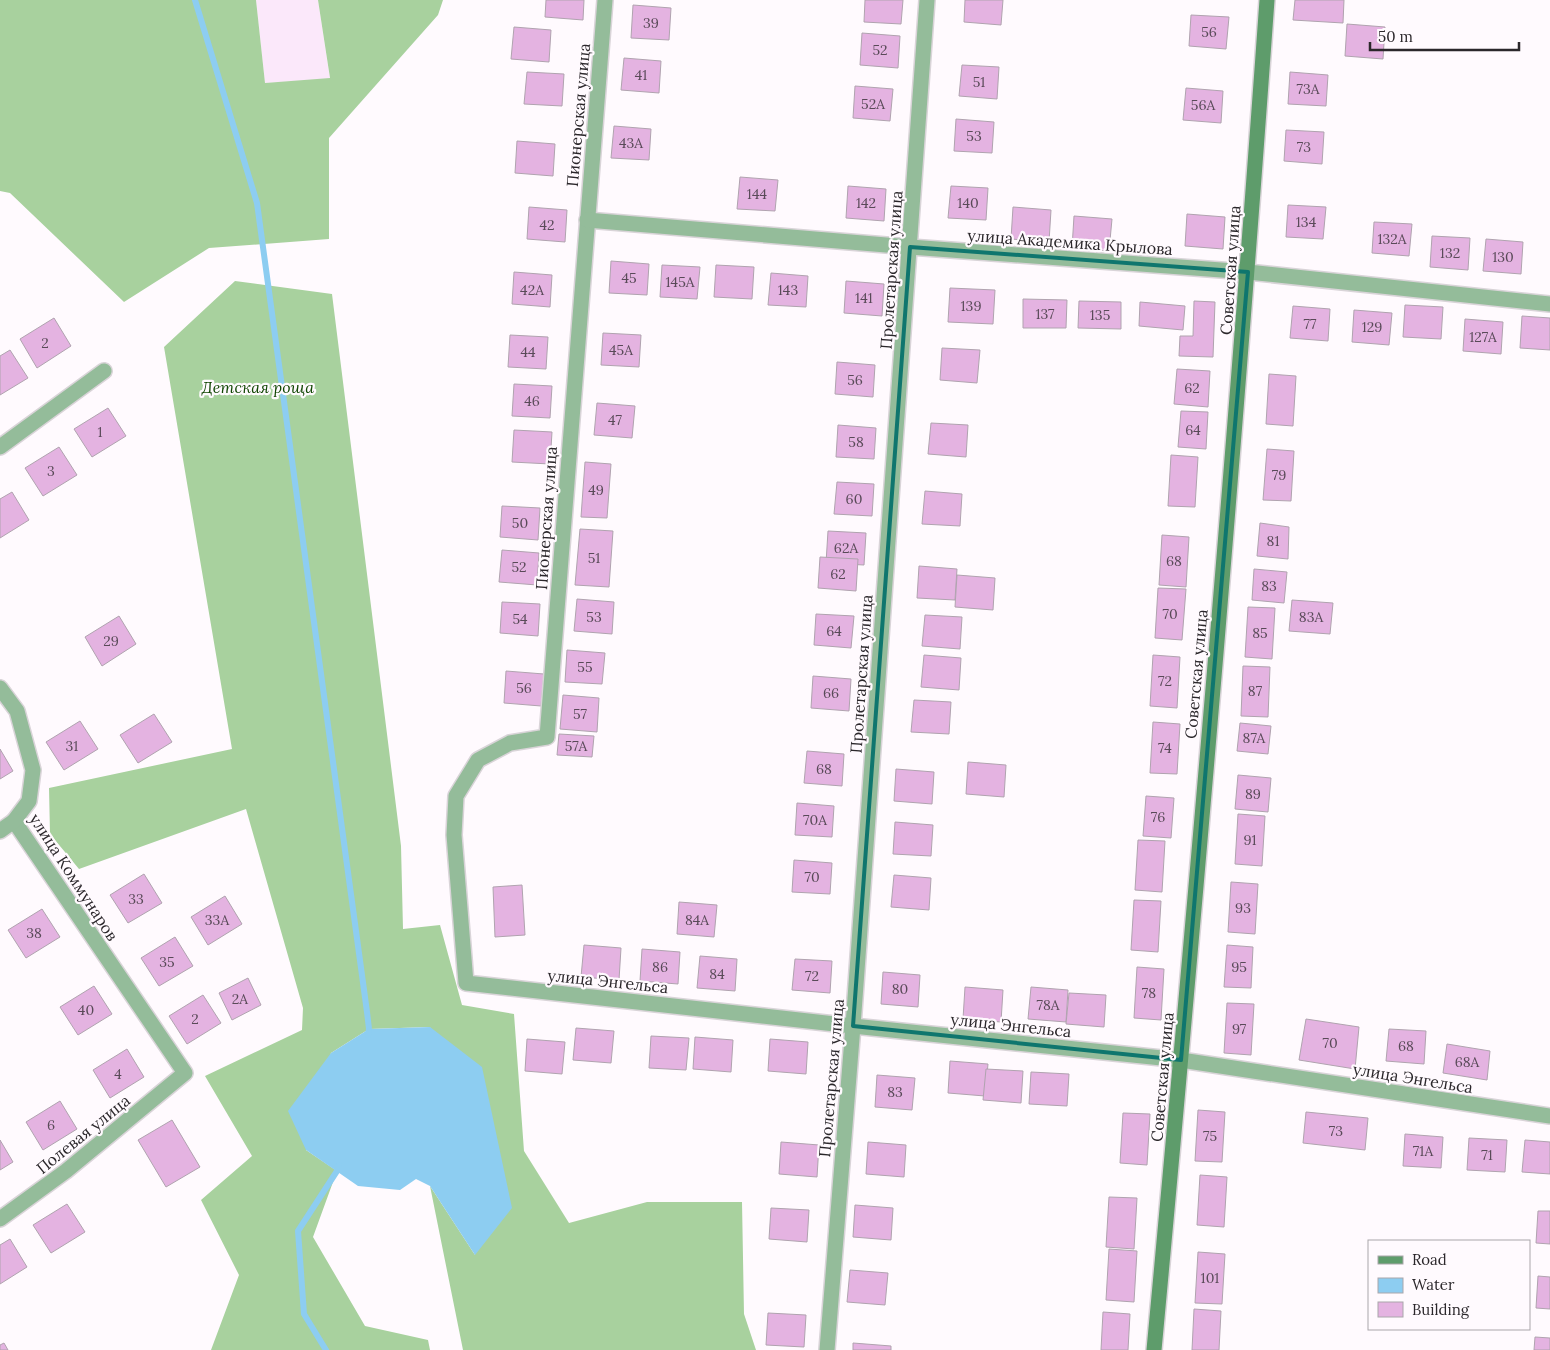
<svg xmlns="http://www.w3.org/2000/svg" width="1550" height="1350" font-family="Lora,serif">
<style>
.built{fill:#fbe8fa}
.forest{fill:#a8d19e}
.water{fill:#8dcdf1}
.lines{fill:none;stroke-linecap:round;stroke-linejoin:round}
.stream{stroke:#8dcdf1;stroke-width:6}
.building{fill:#e4b3e1;stroke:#b0a3af}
.street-casing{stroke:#d9d4d8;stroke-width:18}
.secondary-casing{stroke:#d9d4d8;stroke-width:18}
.street{stroke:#94bc9a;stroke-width:15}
.secondary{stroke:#5e9c6b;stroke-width:15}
.marked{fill:none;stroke:#0f766e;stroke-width:4;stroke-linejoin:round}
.labels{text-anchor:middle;stroke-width:4.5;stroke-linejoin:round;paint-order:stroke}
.number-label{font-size:14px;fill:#594a58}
.street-label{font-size:16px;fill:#2b272b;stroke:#fffafe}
.park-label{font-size:16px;font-style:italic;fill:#0f4500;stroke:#fffafe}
</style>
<rect width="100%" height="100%" fill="#fffafe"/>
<!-- built -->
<path class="built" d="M 256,0 L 318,0 L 330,79 L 265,83 Z"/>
<!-- forest -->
<g class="forest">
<path d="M 0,0 L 256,0 L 265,83 L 330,78 L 318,0 L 443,0 L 438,15 L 329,138 L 329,239 L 209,248 L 124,302 L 10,193 L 0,191 Z"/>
<path d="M 235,281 L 332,294 L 401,846 L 403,929 L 440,925 L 462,1005 L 514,1014 L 524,1151 L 569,1223 L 647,1202 L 742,1202 L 744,1314 L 756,1350 L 463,1350 L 430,1186 L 475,1255 L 430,1027 L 369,1029 L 331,1053 L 306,1150 L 337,1171 L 313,1237 L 365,1326 L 428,1340 L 430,1350 L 211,1350 L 239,1275 L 201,1200 L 252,1156 L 205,1076 L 302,1030 L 303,1008 L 246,809 L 79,869 L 50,834 L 49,788 L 232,749 L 164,347 Z"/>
</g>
<!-- water -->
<path class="water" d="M 430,1027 L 482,1067 L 512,1208 L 475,1255 L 430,1186 L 416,1179 L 400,1190 L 358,1186 L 306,1150 L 288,1111 L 331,1053 L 369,1029 Z"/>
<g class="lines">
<!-- stream -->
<g class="stream">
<path d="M 195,0 L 257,203 L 367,1012 L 369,1029 L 368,1035"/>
<path d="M 326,1350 L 304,1314 L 298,1231 L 337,1171 L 339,1165"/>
</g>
</g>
<!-- building -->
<g class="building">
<path d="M 546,0 L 584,0 L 583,20 L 545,17 Z"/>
<path d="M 865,0 L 903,0 L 901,24 L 864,22 Z"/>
<path d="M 965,0 L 1003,0 L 1001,25 L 964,22 Z"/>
<path d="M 1295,0 L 1344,0 L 1343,23 L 1293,20 Z"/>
<path d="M 633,5 L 671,8 L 669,40 L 631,38 Z"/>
<path d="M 1191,15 L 1229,17 L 1226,49 L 1189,46 Z"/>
<path d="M 1347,24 L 1385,27 L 1383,59 L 1345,56 Z"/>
<path d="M 514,27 L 551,30 L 549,62 L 511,59 Z"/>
<path d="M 862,33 L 900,36 L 898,68 L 860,65 Z"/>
<path d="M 624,58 L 661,61 L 659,93 L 621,90 Z"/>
<path d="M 962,65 L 999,67 L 997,99 L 959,96 Z"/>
<path d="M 527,72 L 564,74 L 562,106 L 524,104 Z"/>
<path d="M 1290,72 L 1328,75 L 1326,106 L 1288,104 Z"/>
<path d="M 855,86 L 893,89 L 890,121 L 853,118 Z"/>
<path d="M 1186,88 L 1223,91 L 1221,123 L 1183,120 Z"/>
<path d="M 956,119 L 994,122 L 992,153 L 954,151 Z"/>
<path d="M 614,126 L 651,129 L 649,160 L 611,158 Z"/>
<path d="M 1286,130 L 1324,132 L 1322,164 L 1284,161 Z"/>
<path d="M 517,141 L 555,144 L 553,176 L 515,173 Z"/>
<path d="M 740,177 L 778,180 L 775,211 L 737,209 Z"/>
<path d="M 848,186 L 886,189 L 884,221 L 846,218 Z"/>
<path d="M 951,186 L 988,188 L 986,220 L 948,218 Z"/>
<path d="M 1288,205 L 1326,207 L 1323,239 L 1286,237 Z"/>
<path d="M 529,207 L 567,210 L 565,242 L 527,239 Z"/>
<path d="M 1013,207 L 1051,210 L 1049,242 L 1011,239 Z"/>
<path d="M 1187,214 L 1225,217 L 1223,249 L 1185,246 Z"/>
<path d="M 1074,216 L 1112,219 L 1109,251 L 1072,248 Z"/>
<path d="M 1374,222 L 1412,224 L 1409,256 L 1372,253 Z"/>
<path d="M 1432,236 L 1470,238 L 1468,270 L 1430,267 Z"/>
<path d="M 1486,239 L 1523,242 L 1521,274 L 1483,271 Z"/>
<path d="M 611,261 L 649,264 L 647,295 L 609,293 Z"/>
<path d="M 662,265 L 700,267 L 697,299 L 660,297 Z"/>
<path d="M 716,265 L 754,267 L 752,299 L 714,297 Z"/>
<path d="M 514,272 L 552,275 L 550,307 L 512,304 Z"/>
<path d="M 771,273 L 808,276 L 806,307 L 768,305 Z"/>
<path d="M 846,281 L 884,284 L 882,316 L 844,313 Z"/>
<path d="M 950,288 L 995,290 L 993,324 L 948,322 Z"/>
<path d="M 1023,299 L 1067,300 L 1066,328 L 1023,328 Z"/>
<path d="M 1079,301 L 1121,302 L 1121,329 L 1078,328 Z"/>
<path d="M 1194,301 L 1215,302 L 1213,357 L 1179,356 L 1180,336 L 1193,336 Z"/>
<path d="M 1140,302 L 1185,306 L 1183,330 L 1139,326 Z"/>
<path d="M 1405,305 L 1443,307 L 1441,339 L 1403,337 Z"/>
<path d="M 1293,306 L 1330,309 L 1328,341 L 1290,338 Z"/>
<path d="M 1354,310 L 1392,313 L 1389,345 L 1352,342 Z"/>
<path d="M 1522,316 L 1550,318 L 1550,350 L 1520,348 Z"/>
<path d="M 54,318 L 71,346 L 37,368 L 20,339 Z"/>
<path d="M 1465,319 L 1503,322 L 1501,354 L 1463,351 Z"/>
<path d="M 603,333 L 641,335 L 639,367 L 601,365 Z"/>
<path d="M 510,335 L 548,337 L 546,369 L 508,367 Z"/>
<path d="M 942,348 L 980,350 L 977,383 L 940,380 Z"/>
<path d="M 10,350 L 28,378 L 0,395 L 0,356 Z"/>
<path d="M 837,362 L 875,365 L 873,397 L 835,394 Z"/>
<path d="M 1177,369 L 1210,371 L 1208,407 L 1174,404 Z"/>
<path d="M 1269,374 L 1296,376 L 1293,426 L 1266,424 Z"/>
<path d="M 514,384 L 552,386 L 550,418 L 512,416 Z"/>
<path d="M 597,403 L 635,406 L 632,438 L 594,435 Z"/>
<path d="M 108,408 L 126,436 L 92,457 L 74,429 Z"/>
<path d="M 1181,411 L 1208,412 L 1206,449 L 1178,447 Z"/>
<path d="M 931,423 L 968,425 L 966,457 L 928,454 Z"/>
<path d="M 838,425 L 876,428 L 874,459 L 836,457 Z"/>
<path d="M 514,430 L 552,432 L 550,464 L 512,462 Z"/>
<path d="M 59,447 L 77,475 L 43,496 L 25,468 Z"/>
<path d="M 1267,449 L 1294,451 L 1291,501 L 1263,500 Z"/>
<path d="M 1171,455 L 1198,457 L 1195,507 L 1168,506 Z"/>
<path d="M 585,462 L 611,464 L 607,518 L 581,517 Z"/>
<path d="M 837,482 L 874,484 L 872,516 L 834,514 Z"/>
<path d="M 925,491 L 962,494 L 960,526 L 922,524 Z"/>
<path d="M 12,492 L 29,520 L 0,538 L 0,499 Z"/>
<path d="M 502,506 L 540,508 L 538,540 L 500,537 Z"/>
<path d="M 1260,523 L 1289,527 L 1288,559 L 1257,556 Z"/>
<path d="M 580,529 L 613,531 L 609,587 L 575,585 Z"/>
<path d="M 828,531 L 866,533 L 864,565 L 826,563 Z"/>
<path d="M 1162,535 L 1189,537 L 1186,587 L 1159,585 Z"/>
<path d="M 502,550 L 539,553 L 537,585 L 499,582 Z"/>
<path d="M 820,557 L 858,559 L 856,591 L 818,588 Z"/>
<path d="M 919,566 L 957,569 L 955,600 L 917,598 Z"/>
<path d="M 1254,569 L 1287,572 L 1284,603 L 1252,600 Z"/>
<path d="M 957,575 L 995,578 L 993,610 L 955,607 Z"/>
<path d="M 1158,588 L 1186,589 L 1182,640 L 1155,638 Z"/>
<path d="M 577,599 L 614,602 L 612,634 L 574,631 Z"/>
<path d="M 1292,600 L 1333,603 L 1330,634 L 1289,631 Z"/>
<path d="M 502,602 L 540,604 L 538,636 L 500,633 Z"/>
<path d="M 1248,607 L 1275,608 L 1272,659 L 1245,657 Z"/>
<path d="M 816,614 L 854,616 L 851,648 L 814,645 Z"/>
<path d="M 925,615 L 962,617 L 960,649 L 922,646 Z"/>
<path d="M 119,616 L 136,644 L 102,666 L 85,637 Z"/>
<path d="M 567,650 L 605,653 L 602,684 L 565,682 Z"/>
<path d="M 924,655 L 961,658 L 959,690 L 921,687 Z"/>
<path d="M 1153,655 L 1180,657 L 1177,708 L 1150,706 Z"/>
<path d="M 1243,666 L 1270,667 L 1268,717 L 1241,716 Z"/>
<path d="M 506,671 L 544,674 L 541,706 L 504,703 Z"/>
<path d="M 813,676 L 851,679 L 849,711 L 811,708 Z"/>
<path d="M 563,695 L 599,698 L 597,732 L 560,729 Z"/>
<path d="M 914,700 L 951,702 L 949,734 L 911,732 Z"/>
<path d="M 154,714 L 172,742 L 138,763 L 120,735 Z"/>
<path d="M 80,721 L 98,749 L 64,770 L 46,742 Z"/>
<path d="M 1153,722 L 1180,724 L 1177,774 L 1150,773 Z"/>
<path d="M 1240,723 L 1271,726 L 1268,754 L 1237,751 Z"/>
<path d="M 559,734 L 594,736 L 592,757 L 557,755 Z"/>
<path d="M 0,749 L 13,771 L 0,779 Z"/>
<path d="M 807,751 L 844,754 L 842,786 L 804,783 Z"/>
<path d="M 968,762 L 1006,765 L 1004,797 L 966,794 Z"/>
<path d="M 896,769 L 934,772 L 932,804 L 894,801 Z"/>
<path d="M 1238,775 L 1271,778 L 1268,812 L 1235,809 Z"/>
<path d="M 1146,796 L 1174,798 L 1171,838 L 1143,836 Z"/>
<path d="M 797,803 L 834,806 L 832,837 L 795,835 Z"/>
<path d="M 1238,814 L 1265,816 L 1262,866 L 1235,864 Z"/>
<path d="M 895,822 L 933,825 L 931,856 L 893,854 Z"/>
<path d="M 1138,840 L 1165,841 L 1162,892 L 1135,890 Z"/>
<path d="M 794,860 L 832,863 L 830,894 L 792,892 Z"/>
<path d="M 144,874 L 162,903 L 128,923 L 110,895 Z"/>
<path d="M 894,875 L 931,878 L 929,910 L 891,907 Z"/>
<path d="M 1231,882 L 1258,884 L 1255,934 L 1228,932 Z"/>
<path d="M 522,885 L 525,935 L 495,937 L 493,887 Z"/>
<path d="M 225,896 L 242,924 L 208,945 L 191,917 Z"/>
<path d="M 1134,900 L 1161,901 L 1158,952 L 1131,950 Z"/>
<path d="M 679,902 L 717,905 L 714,937 L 677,934 Z"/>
<path d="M 42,909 L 60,937 L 26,958 L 8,930 Z"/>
<path d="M 175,937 L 193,966 L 159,986 L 141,958 Z"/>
<path d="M 584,945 L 621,948 L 619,980 L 581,977 Z"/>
<path d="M 1227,945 L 1253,947 L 1251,988 L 1224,987 Z"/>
<path d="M 642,949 L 680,952 L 678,984 L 640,981 Z"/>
<path d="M 700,956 L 737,959 L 735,991 L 697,988 Z"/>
<path d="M 795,959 L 832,961 L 830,993 L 792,990 Z"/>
<path d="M 1137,967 L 1164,969 L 1161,1020 L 1134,1018 Z"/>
<path d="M 883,972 L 920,975 L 918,1007 L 881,1004 Z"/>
<path d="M 248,978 L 261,1005 L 232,1020 L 219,993 Z"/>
<path d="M 94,986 L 112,1014 L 78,1035 L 60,1007 Z"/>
<path d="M 965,987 L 1003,990 L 1001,1022 L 963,1019 Z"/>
<path d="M 1031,987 L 1068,990 L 1066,1022 L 1028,1019 Z"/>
<path d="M 1069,993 L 1106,995 L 1104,1027 L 1066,1024 Z"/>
<path d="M 203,995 L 221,1023 L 187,1044 L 169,1016 Z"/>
<path d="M 1227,1003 L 1254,1004 L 1251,1055 L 1224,1053 Z"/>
<path d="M 1306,1019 L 1359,1027 L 1355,1069 L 1299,1060 Z"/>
<path d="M 576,1028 L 614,1031 L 611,1063 L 573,1060 Z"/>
<path d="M 1389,1029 L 1426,1031 L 1424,1064 L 1386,1061 Z"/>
<path d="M 651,1036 L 689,1038 L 686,1070 L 649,1068 Z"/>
<path d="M 695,1037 L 733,1040 L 731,1072 L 693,1069 Z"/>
<path d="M 527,1039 L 565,1042 L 562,1074 L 525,1071 Z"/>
<path d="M 770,1039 L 808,1042 L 806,1074 L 768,1071 Z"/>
<path d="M 1447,1044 L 1490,1051 L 1487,1080 L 1443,1073 Z"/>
<path d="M 127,1049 L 144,1077 L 110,1098 L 93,1070 Z"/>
<path d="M 950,1061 L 988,1064 L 985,1096 L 948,1093 Z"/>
<path d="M 986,1069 L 1023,1071 L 1021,1103 L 983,1100 Z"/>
<path d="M 1031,1072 L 1069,1074 L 1067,1106 L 1029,1104 Z"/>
<path d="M 877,1075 L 915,1078 L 912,1110 L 875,1107 Z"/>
<path d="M 60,1101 L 77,1129 L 43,1150 L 26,1122 Z"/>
<path d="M 1198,1110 L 1225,1112 L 1222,1162 L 1195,1161 Z"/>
<path d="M 1306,1112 L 1368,1118 L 1365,1150 L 1303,1143 Z"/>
<path d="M 1123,1113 L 1150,1114 L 1147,1165 L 1120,1163 Z"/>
<path d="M 172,1120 L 200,1167 L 166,1187 L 138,1140 Z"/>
<path d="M 1405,1134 L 1443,1137 L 1441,1168 L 1403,1166 Z"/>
<path d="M 1469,1138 L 1507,1140 L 1505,1172 L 1467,1170 Z"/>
<path d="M 0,1140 L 13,1162 L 0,1170 Z"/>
<path d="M 1525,1140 L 1550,1142 L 1550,1174 L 1522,1172 Z"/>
<path d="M 781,1142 L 819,1145 L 817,1177 L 779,1174 Z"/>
<path d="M 868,1142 L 906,1145 L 904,1177 L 866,1174 Z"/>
<path d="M 1200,1175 L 1227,1177 L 1224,1227 L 1197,1225 Z"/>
<path d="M 1109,1197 L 1137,1198 L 1134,1249 L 1106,1247 Z"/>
<path d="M 67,1204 L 85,1232 L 51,1253 L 33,1225 Z"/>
<path d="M 855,1205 L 893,1208 L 891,1240 L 853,1237 Z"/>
<path d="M 771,1208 L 809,1210 L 807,1242 L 769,1239 Z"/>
<path d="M 1538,1211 L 1550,1211 L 1550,1244 L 1536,1243 Z"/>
<path d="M 10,1239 L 27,1267 L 0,1284 L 0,1245 Z"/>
<path d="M 1109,1249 L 1137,1251 L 1134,1302 L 1106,1300 Z"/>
<path d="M 1198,1252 L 1225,1254 L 1222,1304 L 1195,1303 Z"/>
<path d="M 850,1270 L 888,1273 L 885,1305 L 847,1302 Z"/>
<path d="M 1538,1276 L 1550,1277 L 1550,1309 L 1536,1308 Z"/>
<path d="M 1194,1309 L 1221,1311 L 1219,1350 L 1192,1350 Z"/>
<path d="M 1103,1312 L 1130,1314 L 1128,1350 L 1101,1350 Z"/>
<path d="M 768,1313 L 806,1315 L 804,1347 L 766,1345 Z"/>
<path d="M 1535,1337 L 1550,1338 L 1550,1350 L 1534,1350 Z"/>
<path d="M 4,1343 L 8,1350 L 0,1350 L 0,1345 Z"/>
<path d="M 853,1343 L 891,1346 L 891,1350 L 853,1350 Z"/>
</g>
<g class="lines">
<!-- street casing -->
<g class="street-casing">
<g id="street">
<path d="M 605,0 L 547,737 L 510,743 L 478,760 L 456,796 L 454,835 L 466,983 L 853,1026 L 1181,1060 L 1550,1116"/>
<path d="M 587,220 L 910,247 L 1248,272 L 1550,304"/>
<path d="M 0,447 L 104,371"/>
<path d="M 0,688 L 17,711 L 33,770 L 29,801 L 14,821 L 185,1073 L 66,1171 L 0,1219"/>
<path d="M 0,831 L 14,821"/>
<path d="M 827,1350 L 853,1026 L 927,0"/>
</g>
</g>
<!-- secondary casing -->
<g class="secondary-casing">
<path id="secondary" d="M 1154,1350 C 1196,900 1235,450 1267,0"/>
</g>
<!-- street -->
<use href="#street" class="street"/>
<!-- secondary -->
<use href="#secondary" class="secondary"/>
</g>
<!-- marked area -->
<path class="marked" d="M 910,247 L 1248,272 L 1181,1060 L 853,1026 Z"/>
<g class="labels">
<!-- number labels -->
<g class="number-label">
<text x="651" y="28">39</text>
<text x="1209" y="37">56</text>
<text x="880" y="55">52</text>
<text x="641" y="80">41</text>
<text x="979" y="87">51</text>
<text x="1308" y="94">73А</text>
<text x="873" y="109">52А</text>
<text x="1203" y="110">56А</text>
<text x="974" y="141">53</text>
<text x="631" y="148">43А</text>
<text x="1304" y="152">73</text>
<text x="757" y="199">144</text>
<text x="866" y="208">142</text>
<text x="968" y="208">140</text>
<text x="1306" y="227">134</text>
<text x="547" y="230">42</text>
<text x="1392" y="244">132А</text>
<text x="1450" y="258">132</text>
<text x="1503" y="262">130</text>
<text x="629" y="283">45</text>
<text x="680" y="287">145А</text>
<text x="532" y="295">42А</text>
<text x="788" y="295">143</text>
<text x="864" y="303">141</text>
<text x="971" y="311">139</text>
<text x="1045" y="319">137</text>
<text x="1100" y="320">135</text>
<text x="1310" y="329">77</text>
<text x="1372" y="332">129</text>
<text x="1483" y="342">127А</text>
<text x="45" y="348">2</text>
<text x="621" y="355">45А</text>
<text x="528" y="357">44</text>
<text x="855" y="385">56</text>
<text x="1192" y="393">62</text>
<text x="532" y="406">46</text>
<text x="615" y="425">47</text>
<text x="1193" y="435">64</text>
<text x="100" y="437">1</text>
<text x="856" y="447">58</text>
<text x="51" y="476">3</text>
<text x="1279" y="480">79</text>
<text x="596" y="495">49</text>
<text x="854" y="504">60</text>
<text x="520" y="528">50</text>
<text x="1273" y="546">81</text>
<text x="846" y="553">62А</text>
<text x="594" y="563">51</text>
<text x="1174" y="566">68</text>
<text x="519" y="572">52</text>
<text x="838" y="579">62</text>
<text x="1269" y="591">83</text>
<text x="1170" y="619">70</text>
<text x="594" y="622">53</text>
<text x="1311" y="622">83А</text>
<text x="520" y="624">54</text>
<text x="834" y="636">64</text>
<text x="1260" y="638">85</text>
<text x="111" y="646">29</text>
<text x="585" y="672">55</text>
<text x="1165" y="686">72</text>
<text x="524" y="693">56</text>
<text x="1255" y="696">87</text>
<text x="831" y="698">66</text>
<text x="580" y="719">57</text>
<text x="1254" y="743">87А</text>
<text x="72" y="751">31</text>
<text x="576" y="751">57А</text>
<text x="1165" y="753">74</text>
<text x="824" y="774">68</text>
<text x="1253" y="799">89</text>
<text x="1158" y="822">76</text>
<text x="815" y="825">70А</text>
<text x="1250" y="845">91</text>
<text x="812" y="882">70</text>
<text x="136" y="904">33</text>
<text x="1243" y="913">93</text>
<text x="217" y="925">33А</text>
<text x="697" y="925">84А</text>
<text x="34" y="938">38</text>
<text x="167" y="967">35</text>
<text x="660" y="972">86</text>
<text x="1239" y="972">95</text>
<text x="717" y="979">84</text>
<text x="812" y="981">72</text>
<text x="900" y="994">80</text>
<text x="1149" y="998">78</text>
<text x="240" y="1004">2А</text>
<text x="1048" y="1010">78А</text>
<text x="86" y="1015">40</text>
<text x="195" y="1024">2</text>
<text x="1239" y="1034">97</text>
<text x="1330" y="1048">70</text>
<text x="1406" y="1051">68</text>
<text x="1467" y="1067">68А</text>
<text x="118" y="1079">4</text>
<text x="895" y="1097">83</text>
<text x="51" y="1130">6</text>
<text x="1336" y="1136">73</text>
<text x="1210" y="1141">75</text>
<text x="1423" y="1156">71А</text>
<text x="1487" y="1160">71</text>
<text x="1210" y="1283">101</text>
</g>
<!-- street labels -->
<g class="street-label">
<text transform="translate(578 115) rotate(-85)" y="6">Пионерская улица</text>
<text transform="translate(1070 242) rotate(4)" y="6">улица Академика Крылова</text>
<text transform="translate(891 270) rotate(-86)" y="6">Пролетарская улица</text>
<text transform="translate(1230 270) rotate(-86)" y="6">Советская улица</text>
<text transform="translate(546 518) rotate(-86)" y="6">Пионерская улица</text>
<text transform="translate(861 674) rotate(-86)" y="6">Пролетарская улица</text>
<text transform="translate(1196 674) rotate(-85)" y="6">Советская улица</text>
<text transform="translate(74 877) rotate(57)" y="6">улица Коммунаров</text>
<text transform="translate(608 981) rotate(6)" y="6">улица Энгельса</text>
<text transform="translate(1011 1025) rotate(6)" y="6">улица Энгельса</text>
<text transform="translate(1162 1077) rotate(-85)" y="6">Советская улица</text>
<text transform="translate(831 1078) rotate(-85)" y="6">Пролетарская улица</text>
<text transform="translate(1413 1078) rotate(9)" y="6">улица Энгельса</text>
<text transform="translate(83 1134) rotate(-39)" y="6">Полевая улица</text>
</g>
<!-- park labels -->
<g class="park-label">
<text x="258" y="393">Детская роща</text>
</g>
</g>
<!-- legend -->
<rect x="1368" y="1240" width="162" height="90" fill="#fffafe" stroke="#aaa6aa"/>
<rect x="1378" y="1256" width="25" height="8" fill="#5e9c6b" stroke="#aaa6aa"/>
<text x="1412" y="1265" font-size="15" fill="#2b272b">Road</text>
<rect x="1378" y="1278" width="25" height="15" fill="#8dcdf1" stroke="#aaa6aa"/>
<text x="1412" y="1290" font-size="15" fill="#2b272b">Water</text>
<rect x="1378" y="1302" width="25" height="15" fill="#e4b3e1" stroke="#aaa6aa"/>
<text x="1412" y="1315" font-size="15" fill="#2b272b">Building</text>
<!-- scale -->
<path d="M1370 42v8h149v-8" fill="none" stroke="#2b272b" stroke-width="2.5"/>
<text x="1378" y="42" font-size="15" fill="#2b272b" stroke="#fffafe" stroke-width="4" paint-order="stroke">50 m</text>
</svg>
